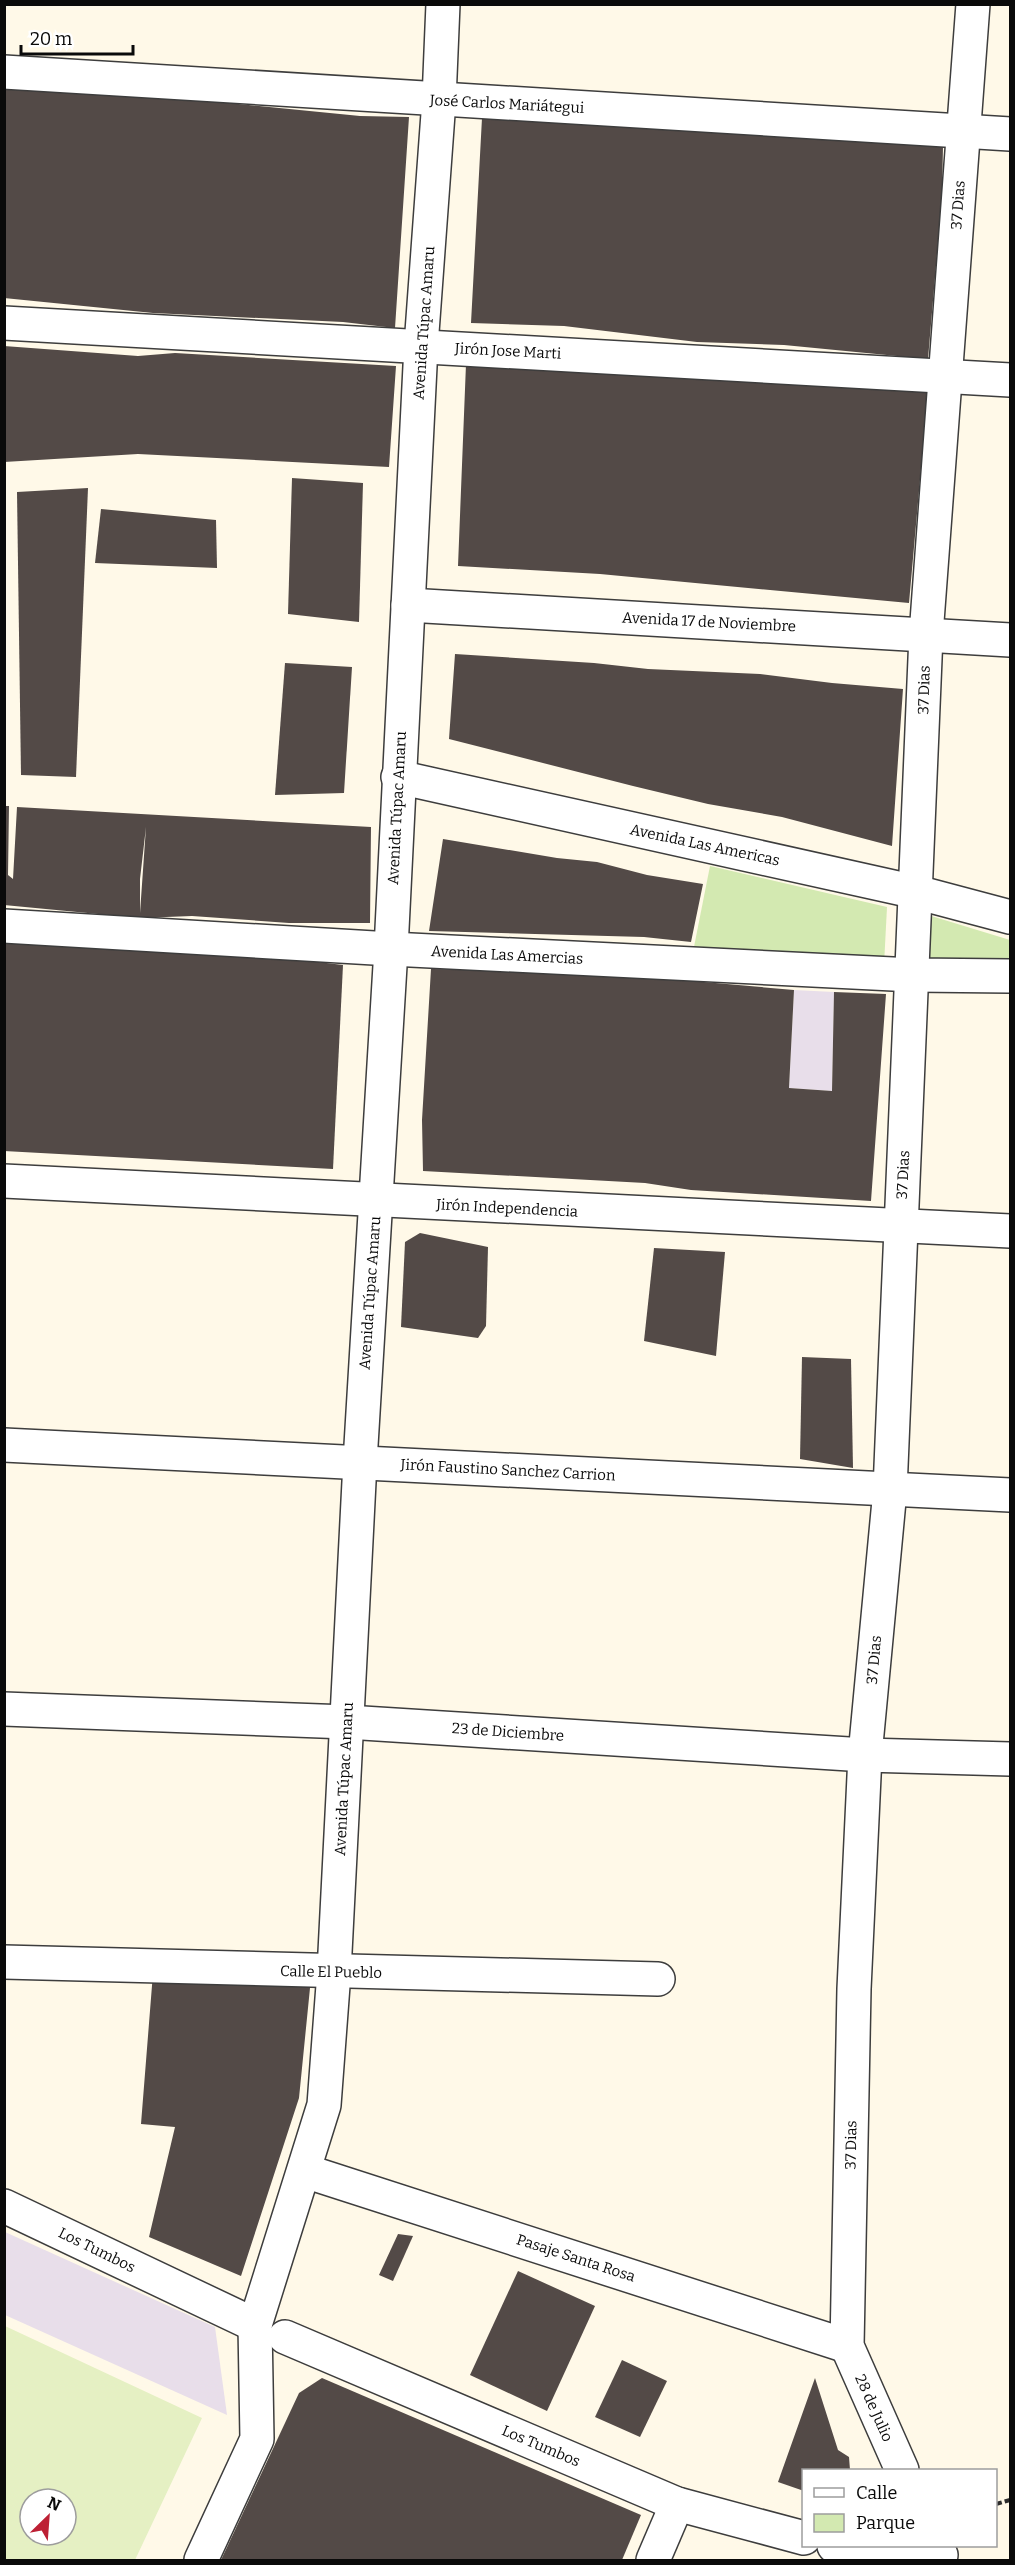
<svg xmlns="http://www.w3.org/2000/svg" width="1015" height="2565" font-family="Bitter,serif">
<style>
.industrial{fill:#e8deea}
.green{fill:#d3e9b1}
.pitch{fill:#e5f0c3;fill-rule:evenodd}
.building{fill:#534a47;fill-rule:evenodd}
.lines{fill:none;stroke-linecap:round;stroke-linejoin:round}
.minor-casing{stroke:#3d3d3d;stroke-width:36}
.path{stroke:#2c2c2c;stroke-width:4;stroke-dasharray:6 3;stroke-linecap:butt}
.minor{stroke:#fff;stroke-width:33}
.labels{text-anchor:middle;stroke-width:6;stroke-linejoin:round;paint-order:stroke}
.street-label{font-size:15px;fill:#0a0a0a;stroke:#fff}
</style>
<rect width="100%" height="100%" fill="#fff9e8"/>
<!-- industrial -->
<g class="industrial">
<path d="M 794,990 L 834,992 L 832,1091 L 789,1088 Z"/>
<path d="M 5,2232 L 215,2327 L 227,2415 L 5,2315 Z"/>
</g>
<!-- green -->
<g class="green">
<path d="M 710,866 L 887,907 L 884,965 L 692,957 Z"/>
<path d="M 928,915 L 1010,940 L 1010,961 L 923,969 Z"/>
</g>
<!-- pitch -->
<path class="pitch" d="M 5,2326 L 202,2418 L 135,2560 L 5,2560 ZM 30,2499 L 66,2499 L 66,2535 L 30,2535 Z"/>
<!-- building -->
<g class="building">
<path d="M 4,89 L 168,97 L 360,116 L 409,117 L 395,328 L 343,322 L 153,313 L 4,298 Z"/>
<path d="M 482,118 L 943,146 L 942,195 L 928,359 L 784,345 L 697,342 L 564,326 L 471,323 Z"/>
<path d="M 4,346 L 138,356 L 175,353 L 396,366 L 389,467 L 138,454 L 4,462 Z"/>
<path d="M 466,364 L 928,390 L 909,603 L 600,574 L 458,566 Z"/>
<path d="M 292,478 L 363,483 L 359,622 L 288,614 Z"/>
<path d="M 88,488 L 76,777 L 21,775 L 17,492 Z"/>
<path d="M 101,509 L 216,520 L 217,568 L 95,563 Z"/>
<path d="M 455,654 L 594,663 L 648,669 L 760,674 L 832,683 L 903,689 L 892,846 L 782,817 L 708,804 L 633,786 L 449,739 Z"/>
<path d="M 285,663 L 352,667 L 344,793 L 275,795 Z"/>
<path d="M 4,806 L 9,806 L 8,875 L 13,879 L 17,807 L 371,827 L 370,923 L 289,923 L 192,916 L 140,918 L 4,905 ZM 146,827 L 140,913 L 140,879 Z"/>
<path d="M 443,839 L 557,858 L 597,862 L 647,875 L 703,884 L 691,942 L 644,937 L 429,931 Z"/>
<path d="M 4,939 L 226,951 L 343,965 L 333,1169 L 4,1151 Z"/>
<path d="M 431,969 L 522,970 L 658,978 L 794,990 L 789,1088 L 832,1091 L 834,992 L 886,994 L 871,1201 L 691,1190 L 645,1183 L 423,1171 L 422,1120 Z"/>
<path d="M 420,1233 L 488,1247 L 486,1326 L 478,1338 L 401,1327 L 405,1242 Z"/>
<path d="M 654,1248 L 725,1252 L 716,1356 L 644,1341 Z"/>
<path d="M 802,1357 L 851,1359 L 853,1468 L 800,1459 Z"/>
<path d="M 153,1973 L 311,1978 L 299,2098 L 241,2276 L 149,2237 L 175,2127 L 141,2124 Z"/>
<path d="M 398,2234 L 413,2236 L 393,2281 L 379,2275 Z"/>
<path d="M 518,2271 L 595,2306 L 547,2411 L 470,2375 Z"/>
<path d="M 622,2360 L 667,2381 L 640,2437 L 595,2417 Z"/>
<path d="M 322,2378 L 641,2515 L 622,2560 L 221,2560 L 299,2393 Z"/>
<path d="M 815,2378 L 838,2450 L 849,2457 L 850,2470 L 804,2470 L 804,2491 L 778,2482 Z"/>
</g>
<g class="lines">
<!-- minor casing -->
<g class="minor-casing">
<g id="minor">
<path d="M 4,72 L 1010,134"/>
<path d="M 4,323 L 1010,380"/>
<path d="M 408,605 L 1010,640"/>
<path d="M 398,777 L 916,892 L 1010,917"/>
<path d="M 4,926 L 391,949 L 913,975 L 1010,976"/>
<path d="M 4,1181 L 1010,1231"/>
<path d="M 4,1445 L 1010,1495"/>
<path d="M 4,1709 L 347,1722 L 865,1755 L 1010,1759"/>
<path d="M 4,1962 L 658,1979"/>
<path d="M 305,2171 L 847,2346"/>
<path d="M 4,2206 L 255,2325"/>
<path d="M 285,2337 L 677,2504 L 804,2538"/>
<path d="M 902,2470 L 847,2346 L 854,1989 L 865,1755 L 890,1490 L 926,635 L 973,4"/>
<path d="M 834,2546 L 880,2558 L 941,2555"/>
<path d="M 201,2560 L 257,2439 L 255,2325 L 324,2105 L 334,1972 L 360,1462 L 391,949 L 421,346 L 439,100 L 443,4"/>
<path d="M 653,2560 L 677,2504"/>
</g>
</g>
<!-- path -->
<path class="path" d="M 996,2504 L 1010,2500"/>
<!-- minor -->
<use href="#minor" class="minor"/>
</g>
<g class="labels">
<!-- street labels -->
<g class="street-label">
<text transform="translate(507 104) rotate(3)" y="5">José Carlos Mariátegui</text>
<text transform="translate(958 205) rotate(-86)" y="5">37 Dias</text>
<text transform="translate(424 323) rotate(-86)" y="5">Avenida Túpac Amaru</text>
<text transform="translate(508 351) rotate(3)" y="5">Jirón Jose Marti</text>
<text transform="translate(709 622) rotate(3)" y="5">Avenida 17 de Noviembre</text>
<text transform="translate(924 690) rotate(-88)" y="5">37 Dias</text>
<text transform="translate(397 808) rotate(-87)" y="5">Avenida Túpac Amaru</text>
<text transform="translate(705 845) rotate(12)" y="5">Avenida Las Americas</text>
<text transform="translate(507 955) rotate(3)" y="5">Avenida Las Amercias</text>
<text transform="translate(903 1175) rotate(-87)" y="5">37 Dias</text>
<text transform="translate(507 1208) rotate(3)" y="5">Jirón Independencia</text>
<text transform="translate(370 1293) rotate(-86)" y="5">Avenida Túpac Amaru</text>
<text transform="translate(508 1470) rotate(3)" y="5">Jirón Faustino Sanchez Carrion</text>
<text transform="translate(874 1660) rotate(-85)" y="5">37 Dias</text>
<text transform="translate(508 1732) rotate(4)" y="5">23 de Diciembre</text>
<text transform="translate(344 1779) rotate(-87)" y="5">Avenida Túpac Amaru</text>
<text transform="translate(331 1972) rotate(1)" y="5">Calle El Pueblo</text>
<text transform="translate(851 2145) rotate(-89)" y="5">37 Dias</text>
<text transform="translate(97 2250) rotate(26)" y="5">Los Tumbos</text>
<text transform="translate(576 2258) rotate(18)" y="5">Pasaje Santa Rosa</text>
<text transform="translate(874 2408) rotate(66)" y="5">28 de Julio</text>
<text transform="translate(541 2446) rotate(23)" y="5">Los Tumbos</text>
</g>
</g>
<!-- border -->
<rect width="1015" height="2565" fill="none" stroke="#0a0a0a" stroke-width="12"/>
<!-- legend -->
<rect x="802" y="2469" width="195" height="78" fill="#ffffff" stroke="#9d9d9d" stroke-width="1.5"/>
<rect x="814" y="2488" width="30" height="9" fill="#ffffff" stroke="#9d9d9d" stroke-width="1.5"/>
<text x="856" y="2499" font-size="18" fill="#0a0a0a">Calle</text>
<rect x="814" y="2514" width="30" height="18" fill="#d3e9b1" stroke="#9d9d9d" stroke-width="1.5"/>
<text x="856" y="2529" font-size="18" fill="#0a0a0a">Parque</text>
<!-- north arrow -->
<g transform="translate(48 2517) rotate(25)"><circle r="28" fill="#ffffff" stroke="#9d9d9d" stroke-width="1.5"/>
<path d="M0-4.5L10 22L0 15L-10 22Z" fill="#bd2034"/>
<text y="-9" font-size="16" font-weight="bold" text-anchor="middle" fill="#0a0a0a">N</text>
</g>
<!-- scale -->
<path d="M21 45v9h112v-9" fill="none" stroke="#0a0a0a" stroke-width="3"/>
<text x="30" y="45" font-size="18" fill="#0a0a0a" stroke="#ffffff" stroke-width="4.5" paint-order="stroke">20 m</text>
</svg>
